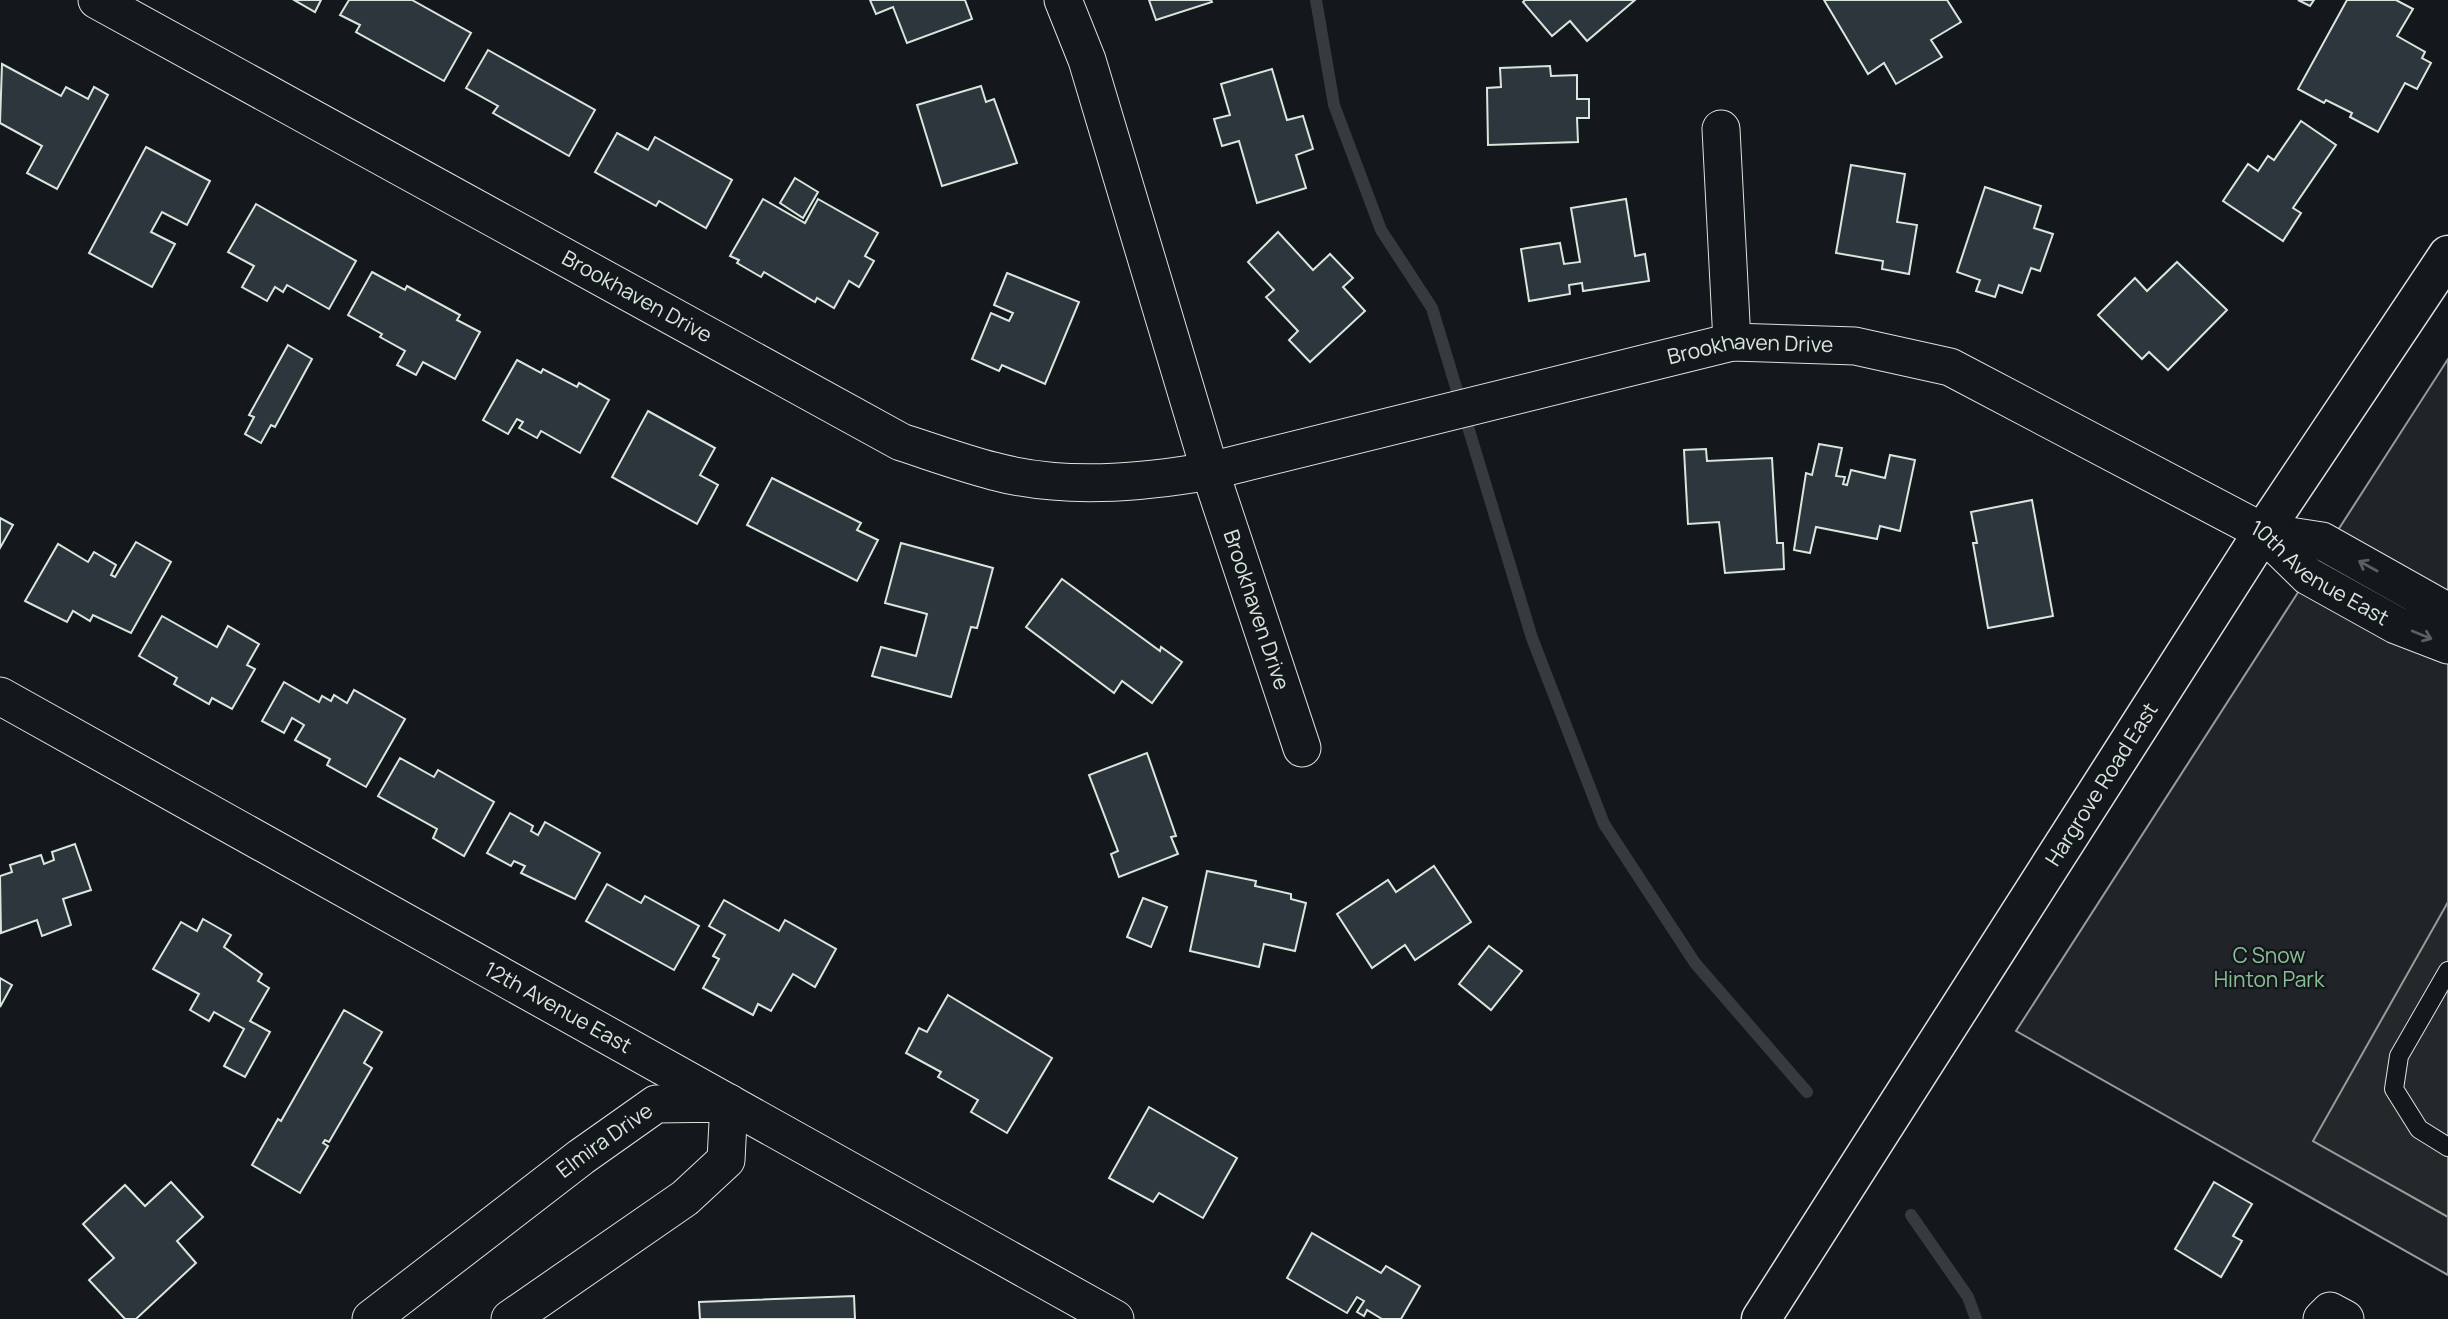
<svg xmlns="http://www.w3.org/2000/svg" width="2448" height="1319" font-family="Manrope,sans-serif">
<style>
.green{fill:#202428;stroke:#939e99;stroke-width:2}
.parking{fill:#24282b;stroke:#939e99;stroke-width:2}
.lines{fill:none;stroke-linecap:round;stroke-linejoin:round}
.stream{stroke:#363b3e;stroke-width:12}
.building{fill:#2c363c;stroke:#d8e6dc;stroke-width:2}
.service-casing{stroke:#d8e6dc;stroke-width:20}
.minor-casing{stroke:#d8e6dc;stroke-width:39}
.secondary-casing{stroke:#d8e6dc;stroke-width:41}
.service{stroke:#14181c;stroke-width:18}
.minor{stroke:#14181c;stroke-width:37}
.secondary{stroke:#14181c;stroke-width:38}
.oneway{stroke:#59605f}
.labels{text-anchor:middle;stroke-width:5;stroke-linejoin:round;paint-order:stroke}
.street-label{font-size:21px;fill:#d8e6dc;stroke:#14181c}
.park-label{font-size:21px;fill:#8ac095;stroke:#14181c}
</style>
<rect width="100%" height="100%" fill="#14181c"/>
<!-- green -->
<path class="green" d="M 2448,359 L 2448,1275 L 2016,1031 Z"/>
<!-- parking -->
<path class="parking" d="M 2448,902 L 2448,1217 L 2313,1141 Z"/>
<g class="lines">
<!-- stream -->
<g class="stream">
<path d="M 1316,0 L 1334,105 L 1381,230 L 1432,308 L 1532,638 L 1604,824 L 1695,963 L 1807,1092"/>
<path d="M 1911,1215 L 1968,1297 L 1976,1319"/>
</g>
</g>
<!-- building -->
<g class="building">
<path d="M 294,0 L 321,0 L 315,12 Z"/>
<path d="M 349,0 L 412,0 L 471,33 L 444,81 L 356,32 L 360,25 L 340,15 Z"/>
<path d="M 870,0 L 965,0 L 972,19 L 907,43 L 893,7 L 876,14 Z"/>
<path d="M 1149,0 L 1211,0 L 1212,2 L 1156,20 Z"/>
<path d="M 1525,0 L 1635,0 L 1587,41 L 1570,21 L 1552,36 L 1523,2 Z"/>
<path d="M 1824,0 L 1947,0 L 1961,22 L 1931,40 L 1942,57 L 1896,84 L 1884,63 L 1868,74 Z"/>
<path d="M 2298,0 L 2314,0 L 2310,6 Z"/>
<path d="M 2347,0 L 2396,0 L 2413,9 L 2397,36 L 2425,52 L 2422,58 L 2431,63 L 2417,89 L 2405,83 L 2378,132 L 2350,117 L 2352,113 L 2326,100 L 2324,103 L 2298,89 Z"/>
<path d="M 488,50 L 595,110 L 569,156 L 493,113 L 498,106 L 466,88 Z"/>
<path d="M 2,64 L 61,96 L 66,87 L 88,99 L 94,87 L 108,95 L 57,189 L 27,173 L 42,146 L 0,123 Z"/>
<path d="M 1550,66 L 1551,76 L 1577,75 L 1577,99 L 1589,99 L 1589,118 L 1577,118 L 1578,142 L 1488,145 L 1487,88 L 1501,87 L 1500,68 Z"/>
<path d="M 1272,69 L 1287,120 L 1303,116 L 1313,149 L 1296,155 L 1306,188 L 1257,203 L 1239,141 L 1222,146 L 1214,119 L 1230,115 L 1221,84 Z"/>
<path d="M 981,86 L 986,102 L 994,99 L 1017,163 L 942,186 L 917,105 Z"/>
<path d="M 2301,121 L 2336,145 L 2293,208 L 2301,213 L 2283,241 L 2223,201 L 2248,164 L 2258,171 L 2268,156 L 2274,160 Z"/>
<path d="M 617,133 L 648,150 L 655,137 L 732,180 L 706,228 L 659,201 L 656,206 L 595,172 Z"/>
<path d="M 146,147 L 210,181 L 187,225 L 162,212 L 151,232 L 175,244 L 152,287 L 89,253 Z"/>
<path d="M 1851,165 L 1905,174 L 1897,222 L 1917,225 L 1909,274 L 1882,269 L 1883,261 L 1836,253 Z"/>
<path d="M 795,178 L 818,192 L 803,218 L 780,203 Z"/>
<path d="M 1985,187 L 2041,206 L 2034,228 L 2053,234 L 2040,271 L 2031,268 L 2022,293 L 1999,285 L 1995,297 L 1976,291 L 1980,280 L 1957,272 Z"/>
<path d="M 763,199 L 805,223 L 818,199 L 878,233 L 865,256 L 874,261 L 859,287 L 849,281 L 834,308 L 817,298 L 815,302 L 764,272 L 761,277 L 737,263 L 739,260 L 730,256 Z"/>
<path d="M 1626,199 L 1635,256 L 1645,254 L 1649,281 L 1583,291 L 1582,283 L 1569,285 L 1570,294 L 1529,301 L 1521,249 L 1560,243 L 1564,264 L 1580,262 L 1571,208 Z"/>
<path d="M 256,204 L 356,261 L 329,309 L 287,285 L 283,292 L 275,287 L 267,301 L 242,287 L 254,266 L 228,252 Z"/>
<path d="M 1278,232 L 1313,270 L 1330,254 L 1353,278 L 1343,287 L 1365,311 L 1310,362 L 1289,340 L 1298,331 L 1266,297 L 1274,290 L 1248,262 Z"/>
<path d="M 2177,262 L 2227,310 L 2168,370 L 2149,352 L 2142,359 L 2098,315 L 2135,278 L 2147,291 Z"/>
<path d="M 372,272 L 405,290 L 407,286 L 460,315 L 457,320 L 480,332 L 455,379 L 423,362 L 416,375 L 397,365 L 405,351 L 380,337 L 382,334 L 348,315 Z"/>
<path d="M 1007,273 L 1079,302 L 1045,384 L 1002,365 L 999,371 L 972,359 L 991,313 L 1009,321 L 1013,313 L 994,305 Z"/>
<path d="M 288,345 L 312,359 L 275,427 L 271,425 L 261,443 L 245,434 L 254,417 L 249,415 Z"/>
<path d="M 517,360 L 541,373 L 543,369 L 577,387 L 579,383 L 609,400 L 580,453 L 541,431 L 537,438 L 519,428 L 523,422 L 517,419 L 508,434 L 483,420 Z"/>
<path d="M 648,411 L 715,448 L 700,475 L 718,485 L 697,524 L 612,477 Z"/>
<path d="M 1819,444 L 1842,448 L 1836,476 L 1845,477 L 1843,484 L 1847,485 L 1851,470 L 1885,478 L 1890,455 L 1915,460 L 1900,531 L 1880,526 L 1877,539 L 1816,527 L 1810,553 L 1794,550 L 1806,473 L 1812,475 Z"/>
<path d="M 1706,449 L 1707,461 L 1772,458 L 1777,543 L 1783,543 L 1784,569 L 1725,573 L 1719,522 L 1688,524 L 1684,450 Z"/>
<path d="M 772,478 L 861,523 L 857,530 L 878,540 L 857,581 L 747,525 Z"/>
<path d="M 2032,500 L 2053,616 L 1988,628 L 1973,543 L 1977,543 L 1971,512 Z"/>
<path d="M 0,518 L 13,525 L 0,548 Z"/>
<path d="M 136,542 L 171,562 L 131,633 L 93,615 L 90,621 L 73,611 L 67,622 L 25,601 L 58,544 L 88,562 L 94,552 L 116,565 L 111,575 L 115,577 Z"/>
<path d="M 901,543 L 993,568 L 977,628 L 971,627 L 951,697 L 872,676 L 881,647 L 916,656 L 927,614 L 885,603 Z"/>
<path d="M 1062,579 L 1160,651 L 1161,647 L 1182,662 L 1152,703 L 1122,681 L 1114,693 L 1026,627 Z"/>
<path d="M 162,616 L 217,647 L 228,626 L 259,644 L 247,665 L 255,669 L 232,709 L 212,698 L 209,704 L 174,684 L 177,678 L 139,656 Z"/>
<path d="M 284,682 L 319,702 L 322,696 L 331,701 L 334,695 L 347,703 L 354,690 L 405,719 L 366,787 L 327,765 L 330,759 L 295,740 L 304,725 L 292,718 L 284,733 L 262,721 Z"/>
<path d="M 1147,753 L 1176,836 L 1171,837 L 1178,854 L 1119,877 L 1111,854 L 1118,851 L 1089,775 Z"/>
<path d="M 400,758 L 434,777 L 438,770 L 494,802 L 464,856 L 433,838 L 437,829 L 378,796 Z"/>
<path d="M 510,813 L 533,826 L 531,831 L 538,835 L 545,822 L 600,853 L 575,899 L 521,873 L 525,866 L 514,861 L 511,866 L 487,853 Z"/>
<path d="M 75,844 L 91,890 L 63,899 L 71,925 L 42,936 L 37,920 L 1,933 L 0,876 L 12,872 L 10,865 L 41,855 L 44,864 L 54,860 L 52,852 Z"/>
<path d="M 1434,866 L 1471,922 L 1415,960 L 1405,945 L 1372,968 L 1337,914 L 1388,880 L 1396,892 Z"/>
<path d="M 1207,871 L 1256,881 L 1255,886 L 1291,894 L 1291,899 L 1306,903 L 1295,951 L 1264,944 L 1259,967 L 1190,951 Z"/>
<path d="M 607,884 L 641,903 L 645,896 L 699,926 L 674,970 L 586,921 Z"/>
<path d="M 1143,898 L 1167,907 L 1151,947 L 1127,937 Z"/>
<path d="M 724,900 L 779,931 L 785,920 L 836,949 L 815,987 L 793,974 L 771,1011 L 758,1004 L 753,1015 L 703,988 L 719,959 L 713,956 L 725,935 L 709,926 Z"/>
<path d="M 203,919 L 231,935 L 224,947 L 262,974 L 258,981 L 269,988 L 250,1021 L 270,1032 L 245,1077 L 224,1066 L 244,1029 L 214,1012 L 209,1021 L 190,1010 L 199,994 L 153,969 L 181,922 L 197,931 Z"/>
<path d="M 1489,946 L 1522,971 L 1491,1010 L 1459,984 Z"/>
<path d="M 0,978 L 12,985 L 0,1007 Z"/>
<path d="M 948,995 L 1052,1058 L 1007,1133 L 971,1112 L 978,1100 L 938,1077 L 941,1072 L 906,1053 L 919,1028 L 927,1032 Z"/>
<path d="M 344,1010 L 382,1032 L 364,1063 L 372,1068 L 329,1142 L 325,1140 L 323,1143 L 328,1146 L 300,1193 L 252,1165 L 278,1119 L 281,1121 Z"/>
<path d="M 1149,1107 L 1237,1158 L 1203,1218 L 1159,1193 L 1153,1202 L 1109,1178 Z"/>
<path d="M 171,1182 L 203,1217 L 177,1241 L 196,1263 L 136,1319 L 125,1319 L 89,1280 L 114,1258 L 83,1224 L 125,1185 L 145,1206 Z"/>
<path d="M 2214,1182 L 2252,1204 L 2233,1236 L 2242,1241 L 2221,1277 L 2175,1249 Z"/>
<path d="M 1312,1233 L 1381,1273 L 1386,1266 L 1420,1286 L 1401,1319 L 1382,1319 L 1367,1310 L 1364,1316 L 1357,1312 L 1364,1301 L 1357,1297 L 1347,1313 L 1287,1278 Z"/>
<path d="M 854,1296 L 855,1319 L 700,1319 L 699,1302 Z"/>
</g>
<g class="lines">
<!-- service casing -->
<g class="service-casing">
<path id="service" d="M 2448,971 L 2399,1056 L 2394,1089 L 2419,1129 L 2448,1147"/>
</g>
<!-- minor casing -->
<g class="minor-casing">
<g id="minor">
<path id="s1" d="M 97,0 L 901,442 C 932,452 962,463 993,471 C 1063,490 1140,483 1210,471 L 1732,342 L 1855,346 L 1950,367 L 2263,532 L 2308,576 L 2396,625 L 2448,645"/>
<path id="s2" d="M 1063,0 L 1087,60 L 1210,471 L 1302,748"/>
<path d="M 1721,129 L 1732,342"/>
<path d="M 2263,532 L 2322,541 L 2448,612"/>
<path id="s3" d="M 0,696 L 1115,1319"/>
<path id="s4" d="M 371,1319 L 581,1157 L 656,1104 L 729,1103 L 726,1160 L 685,1198 L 510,1319"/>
<path d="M 2322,1319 L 2330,1311 L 2345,1319"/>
</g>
</g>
<!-- secondary casing -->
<g class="secondary-casing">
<g id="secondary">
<path id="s5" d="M 1761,1319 L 2263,532 L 2448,255"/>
</g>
</g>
<!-- service -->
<use href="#service" class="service"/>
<!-- minor -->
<use href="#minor" class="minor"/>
<!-- secondary -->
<use href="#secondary" class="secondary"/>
</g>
<!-- one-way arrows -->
<defs><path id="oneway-shaft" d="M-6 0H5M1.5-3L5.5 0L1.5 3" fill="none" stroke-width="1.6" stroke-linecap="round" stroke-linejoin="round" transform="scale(1.75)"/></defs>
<g class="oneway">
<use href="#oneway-shaft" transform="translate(2368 566) rotate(-151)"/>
<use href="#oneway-shaft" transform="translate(2422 635) rotate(22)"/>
</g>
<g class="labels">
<!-- street labels -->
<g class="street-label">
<text dy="7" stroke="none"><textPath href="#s1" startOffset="616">Brookhaven Drive</textPath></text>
<text dy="7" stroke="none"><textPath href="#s1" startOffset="1788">Brookhaven Drive</textPath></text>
<text dy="7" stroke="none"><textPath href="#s1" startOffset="2415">10th Avenue East</textPath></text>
<text dy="7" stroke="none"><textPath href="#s2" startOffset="640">Brookhaven Drive</textPath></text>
<text dy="7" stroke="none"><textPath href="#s5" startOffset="634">Hargrove Road East</textPath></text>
<text dy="7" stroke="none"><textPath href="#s3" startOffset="639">12th Avenue East</textPath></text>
<text dy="7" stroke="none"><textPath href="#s4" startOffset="294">Elmira Drive</textPath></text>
</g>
<!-- park labels -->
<g class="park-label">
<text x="2269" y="963">C Snow<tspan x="2269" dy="24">Hinton Park</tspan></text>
</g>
</g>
</svg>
